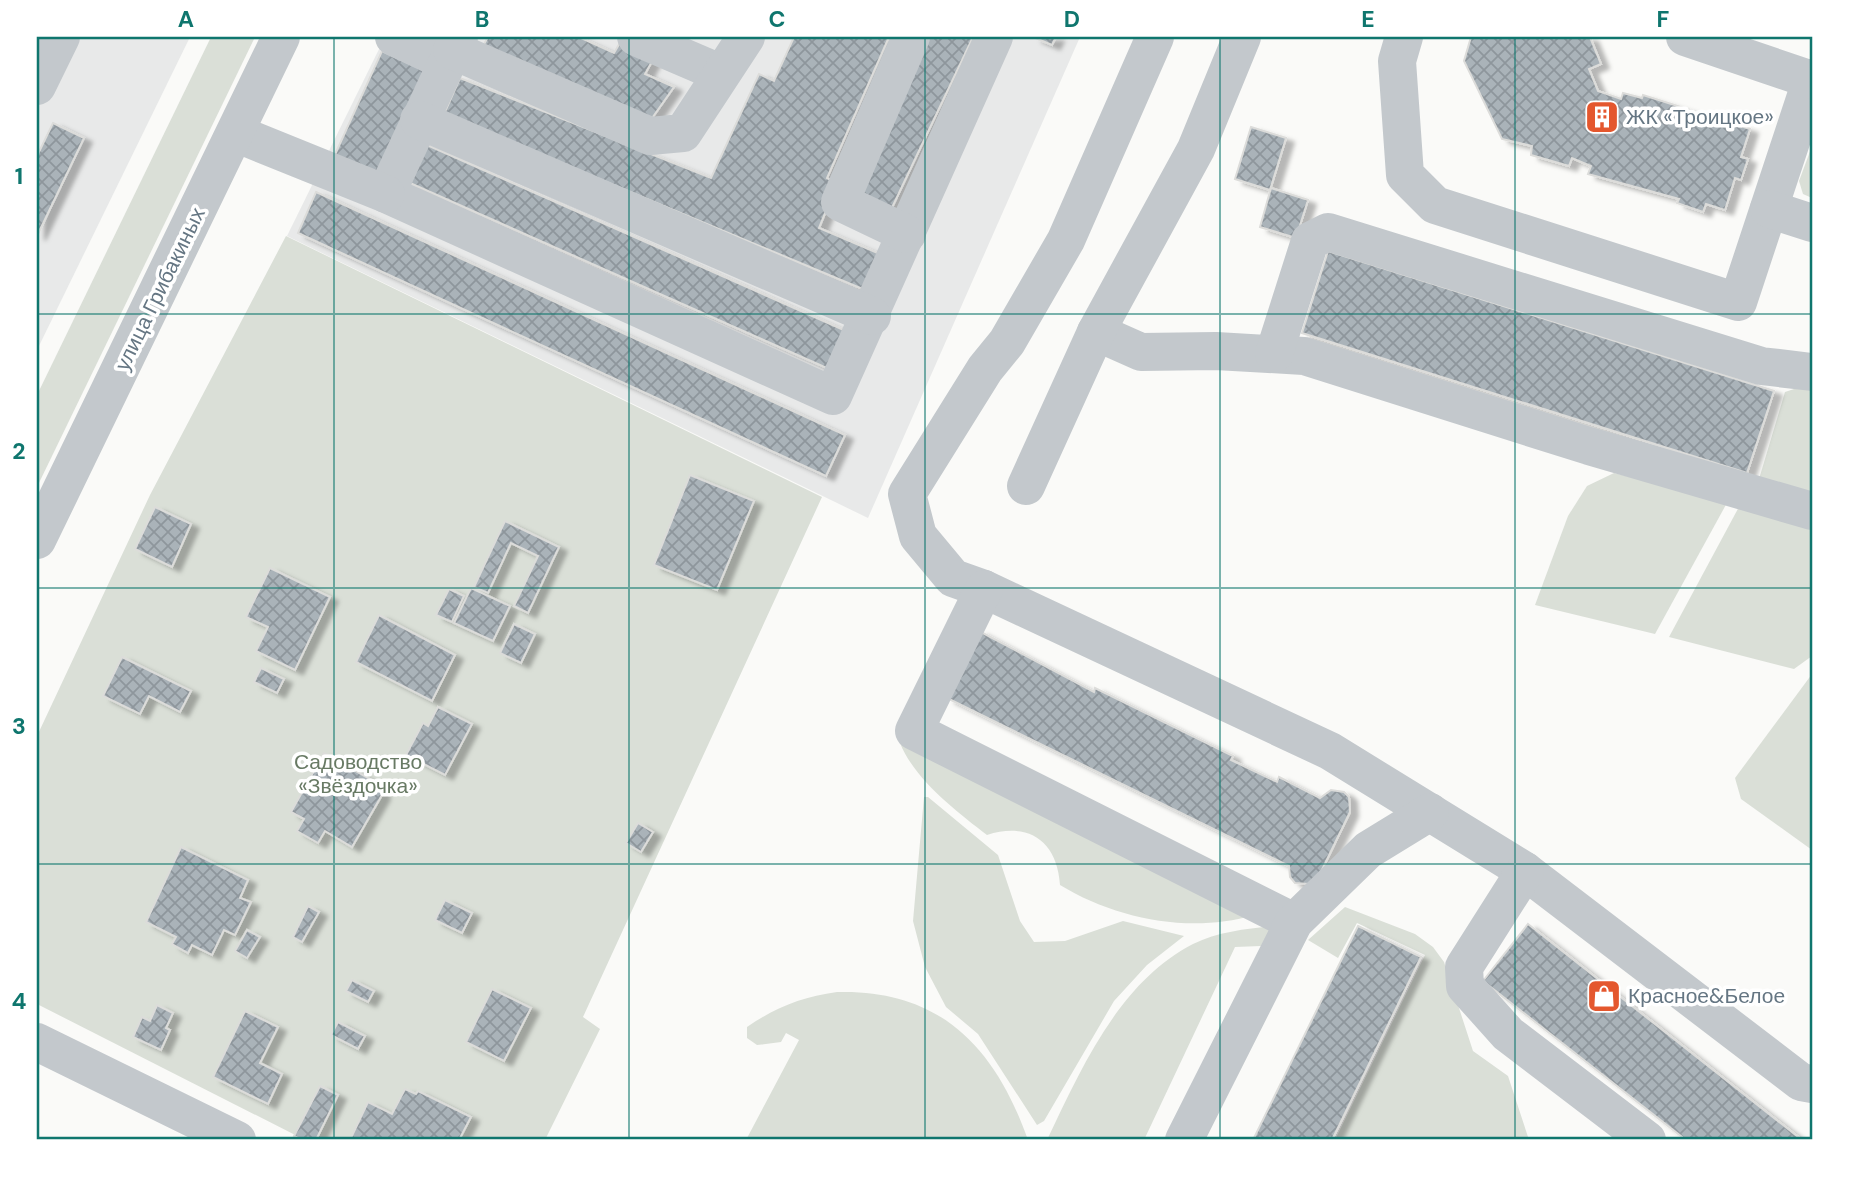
<svg xmlns="http://www.w3.org/2000/svg" width="1849" height="1177" font-family="'DM Sans',sans-serif">
<style>
.built{fill:#e8e9e9}
.green{fill:#dadfd7}
.building{fill:url(#building-cross-hatch);stroke:#dcdcda;stroke-width:2;filter:url(#shadow)}
.lines{fill:none;stroke-linecap:round;stroke-linejoin:round}
.minor{stroke:#c3c8cc;stroke-width:38}
.grid{fill:none;stroke:#0f766e;stroke-width:2;stroke-opacity:0.55}
.labels{text-anchor:middle;stroke-width:7;stroke-linejoin:round;paint-order:stroke}
.poi-label{font-size:21px;fill:#657683;stroke:#fff;text-anchor:start}
.street-label{font-size:21px;fill:#657683;stroke:#fff}
.park-label{font-size:21px;fill:#687a64;stroke:#fff}
.neatline{fill:none;stroke:#0f766e;stroke-width:2.5}
.grid-label{font-size:23px;text-anchor:middle;font-weight:bold;fill:#0f766e}
</style>
<defs>
<pattern id="building-cross-hatch" width="8" height="8" patternUnits="userSpaceOnUse" patternTransform="scale(1.75)"><rect width="8" height="8" fill="#aab3b9"/><path d="M0 0l8 8M0 8l8-8" fill="none" stroke="#8e969c"/></pattern>
<filter id="shadow"><feDropShadow dx="8" dy="4.5" stdDeviation="2" flood-color="#0004"/></filter>
</defs>
<rect width="100%" height="100%" fill="#fafaf8"/>
<!-- built -->
<g class="built">
<path d="M 37,37 L 190,37 L 37,350 Z"/>
<path d="M 385,37 L 1080,37 L 868,518 L 287,236 Z"/>
</g>
<!-- green -->
<g class="green">
<path d="M 211,37 L 255,37 L 37,487 L 37,395 Z"/>
<path d="M 1812,146 L 1812,198 L 1803,194 L 1799,181 Z"/>
<path d="M 286,236 L 822,497 L 583,1017 L 600,1029 L 545,1140 L 305,1140 L 37,1004 L 37,736 L 150,495 Z"/>
<path d="M 1797,388 L 1812,390 L 1812,494 L 1759,479 L 1785,392 Z"/>
<path d="M 1614,473 L 1728,501 L 1655,634 L 1535,605 L 1568,516 L 1587,486 Z"/>
<path d="M 1740,505 L 1812,526 L 1812,656 L 1794,669 L 1669,637 Z"/>
<path d="M 1812,674 L 1812,850 L 1741,799 L 1735,778 Z"/>
<path d="M 900,743 L 1254,915 C 1190,934 1116,919 1060,885 C 1057,840 1028,822 987,835 C 956,811 915,780 900,743 Z"/>
<path d="M 924,797 L 928,797 L 998,855 L 1020,921 L 1034,942 L 1065,941 L 1123,921 L 1184,936 L 1147,965 L 1114,1001 L 1044,1121 L 1037,1125 L 978,1034 L 946,1007 L 925,967 L 913,921 Z"/>
<path d="M 1345,907 L 1415,934 L 1433,947 L 1444,962 L 1473,1051 L 1508,1076 L 1529,1140 L 1335,1140 L 1425,955 L 1357,923 L 1338,958 L 1308,940 Z"/>
<path d="M 1272,926 L 1261,946 L 1235,947 L 1144,1140 L 1047,1140 C 1081,1069 1119,982 1193,944 C 1217,932 1245,929 1272,926 Z"/>
<path d="M 837,992 C 940,989 995,1047 1028,1140 L 746,1140 L 799,1040 L 786,1033 L 781,1042 L 757,1045 L 747,1038 L 747,1027 C 776,1007 802,997 837,992 Z"/>
</g>
<!-- building -->
<g class="building">
<path d="M 488,37 L 579,37 L 614,53 L 621,41 L 655,56 L 645,74 L 674,87 L 650,121 L 483,46 Z"/>
<path d="M 794,37 L 889,37 L 827,178 L 837,184 L 819,228 L 880,254 L 865,290 L 444,114 L 460,78 L 711,178 L 759,74 L 774,81 Z"/>
<path d="M 929,37 L 973,37 L 889,214 L 857,198 Z"/>
<path d="M 1033,37 L 1056,37 L 1052,45 Z"/>
<path d="M 1471,37 L 1590,37 L 1601,64 L 1589,69 L 1598,91 L 1621,99 L 1623,93 L 1642,98 L 1643,95 L 1750,129 L 1741,157 L 1748,159 L 1741,180 L 1735,178 L 1725,210 L 1706,204 L 1703,212 L 1677,203 L 1679,199 L 1588,174 L 1591,166 L 1572,158 L 1569,166 L 1531,155 L 1532,146 L 1502,139 L 1464,61 Z"/>
<path d="M 382,51 L 428,72 L 379,180 L 333,159 Z"/>
<path d="M 53,123 L 84,138 L 37,236 L 37,156 Z"/>
<path d="M 1251,127 L 1286,138 L 1270,190 L 1235,179 Z"/>
<path d="M 427,145 L 846,331 L 829,369 L 410,183 Z"/>
<path d="M 1271,188 L 1308,200 L 1296,238 L 1260,227 Z"/>
<path d="M 316,192 L 845,435 L 826,476 L 298,233 Z"/>
<path d="M 1328,251 L 1774,391 L 1747,473 L 1302,333 Z"/>
<path d="M 690,475 L 754,501 L 717,590 L 654,565 Z"/>
<path d="M 155,507 L 191,524 L 172,567 L 135,549 Z"/>
<path d="M 505,521 L 559,547 L 528,613 L 514,606 L 538,556 L 511,543 L 488,593 L 474,587 Z"/>
<path d="M 270,568 L 330,597 L 295,670 L 256,651 L 268,627 L 246,617 Z"/>
<path d="M 471,588 L 510,606 L 493,641 L 454,623 Z"/>
<path d="M 449,589 L 464,596 L 452,622 L 436,615 Z"/>
<path d="M 379,615 L 455,655 L 432,701 L 356,662 Z"/>
<path d="M 514,624 L 535,634 L 521,663 L 500,653 Z"/>
<path d="M 979,631 L 1094,692 L 1095,688 L 1233,756 L 1231,760 L 1277,782 L 1279,777 L 1320,798 L 1331,790 L 1344,792 L 1349,797 L 1350,812 L 1317,880 L 1309,884 L 1295,883 L 1290,877 L 1289,866 L 947,698 Z"/>
<path d="M 122,657 L 191,691 L 180,712 L 149,696 L 140,714 L 103,696 Z"/>
<path d="M 261,668 L 284,679 L 277,693 L 254,682 Z"/>
<path d="M 438,707 L 472,724 L 445,775 L 406,755 L 423,723 L 428,726 Z"/>
<path d="M 324,753 L 380,785 L 382,795 L 352,847 L 325,831 L 318,843 L 297,831 L 304,819 L 291,812 Z"/>
<path d="M 638,823 L 653,832 L 641,852 L 626,843 Z"/>
<path d="M 181,847 L 248,880 L 240,898 L 251,902 L 235,935 L 224,930 L 212,955 L 192,945 L 188,953 L 172,944 L 176,937 L 146,922 Z"/>
<path d="M 445,900 L 472,913 L 462,933 L 435,920 Z"/>
<path d="M 308,906 L 319,912 L 302,942 L 293,937 Z"/>
<path d="M 1528,924 L 1802,1140 L 1686,1140 L 1483,981 Z"/>
<path d="M 1358,926 L 1421,957 L 1332,1140 L 1253,1140 Z"/>
<path d="M 247,930 L 260,937 L 247,958 L 235,951 Z"/>
<path d="M 352,980 L 374,991 L 368,1002 L 346,991 Z"/>
<path d="M 492,989 L 531,1008 L 504,1061 L 466,1042 Z"/>
<path d="M 157,1005 L 173,1013 L 166,1028 L 170,1030 L 161,1050 L 133,1037 L 142,1017 L 150,1021 Z"/>
<path d="M 245,1011 L 278,1027 L 260,1063 L 282,1074 L 268,1104 L 213,1077 Z"/>
<path d="M 338,1022 L 365,1036 L 358,1049 L 331,1035 Z"/>
<path d="M 320,1086 L 338,1095 L 316,1140 L 303,1140 L 294,1136 Z"/>
<path d="M 405,1089 L 416,1094 L 418,1091 L 471,1117 L 459,1140 L 350,1140 L 368,1102 L 392,1114 Z"/>
</g>
<g class="lines">
<!-- minor -->
<g class="minor">
<path d="M 394,37 L 447,62"/>
<path d="M 459,37 L 386,194 L 833,396 L 994,37"/>
<path d="M 636,37 L 720,73"/>
<path d="M 1155,37 L 1066,240 L 1007,342 L 985,369 L 907,494 L 918,536 L 953,578 L 984,589 L 1330,751 L 1525,871 L 1801,1082 L 1812,1084"/>
<path d="M 1404,37 L 1397,61 L 1405,175 L 1435,205 L 1738,302 L 1812,78"/>
<path d="M 1685,37 L 1812,80"/>
<path d="M 452,50 L 650,136 L 683,133 L 746,37"/>
<path d="M 37,86 L 61,37"/>
<path d="M 419,120 L 872,316"/>
<path d="M 235,133 L 386,194"/>
<path d="M 1769,209 L 1812,223"/>
<path d="M 907,234 L 840,202 L 911,37"/>
<path d="M 1096,332 L 1141,352 L 1216,351 L 1304,356 L 1589,446 L 1812,511"/>
<path d="M 1274,354 L 1310,241 L 1328,232 L 1761,366 L 1812,372"/>
<path d="M 1026,486 L 1096,332 L 1196,149 L 1242,37"/>
<path d="M 37,540 L 281,37"/>
<path d="M 984,589 L 914,731 L 1294,922"/>
<path d="M 1525,871 L 1464,967 L 1465,986 L 1508,1034 L 1647,1140"/>
<path d="M 37,1042 L 237,1140"/>
<path d="M 1184,1140 L 1294,922 L 1368,850 L 1430,812"/>
</g>
</g>
<!-- grid -->
<path class="grid" d="M 334,37 L 334,1140M 629,37 L 629,1140M 925,37 L 925,1140M 1220,37 L 1220,1140M 1515,37 L 1515,1140M 37,314 L 1812,314M 37,588 L 1812,588M 37,864 L 1812,864"/>
<!-- icons -->
<defs>
<g id="building-square" transform="scale(1.75)"><rect x="-9" y="-9" width="18" height="18" rx="4" fill="#e4572e" stroke="#fff"/><path d="M-4-6H4V6H1V3H-1V6H-4ZM-2.5-4.3h1.7v1.8h-1.7ZM.8-4.3h1.7v1.8H.8ZM-2.5-1h1.7V.8h-1.7ZM.8-1h1.7V.8H.8Z" fill="#fff"/></g>
<g id="shop-square" transform="scale(1.75)"><rect x="-9" y="-9" width="18" height="18" rx="4" fill="#e4572e" stroke="#fff"/><path d="M-5-2.5h2.3a2.7 3.5 0 0 1 5.4 0H5L5.5 6h-11ZM-1.5-2.5h3a1.5 2.3 0 0 0-3 0Z" fill="#fff"/></g>
</defs>
<g fill-rule="evenodd">
<use href="#building-square" x="1602" y="117"/>
<use href="#shop-square" x="1604" y="996"/>
</g>
<g class="labels">
<!-- poi labels -->
<g class="poi-label">
<text x="1626" y="124">ЖК «Троицкое»</text>
<text x="1628" y="1003">Красное&amp;Белое</text>
</g>
<!-- street labels -->
<g class="street-label">
<text transform="translate(160 289) rotate(-64)" y="7">улица Грибакиных</text>
</g>
<!-- park labels -->
<g class="park-label">
<text x="358" y="769">Садоводство<tspan x="358" dy="24">«Звёздочка»</tspan></text>
</g>
</g>
<!-- border -->
<rect width="1849" height="1177" fill="none" stroke="#ffffff" stroke-width="77"/>
<rect x="38" y="38" width="1773" height="1100" class="neatline"/>
<g class="grid-label">
<text x="186" y="27">A</text>
<text x="482" y="27">B</text>
<text x="777" y="27">C</text>
<text x="1072" y="27">D</text>
<text x="1368" y="27">E</text>
<text x="1663" y="27">F</text>
<text x="19" y="184">1</text>
<text x="19" y="459">2</text>
<text x="19" y="734">3</text>
<text x="19" y="1009">4</text>
</g>
</svg>
